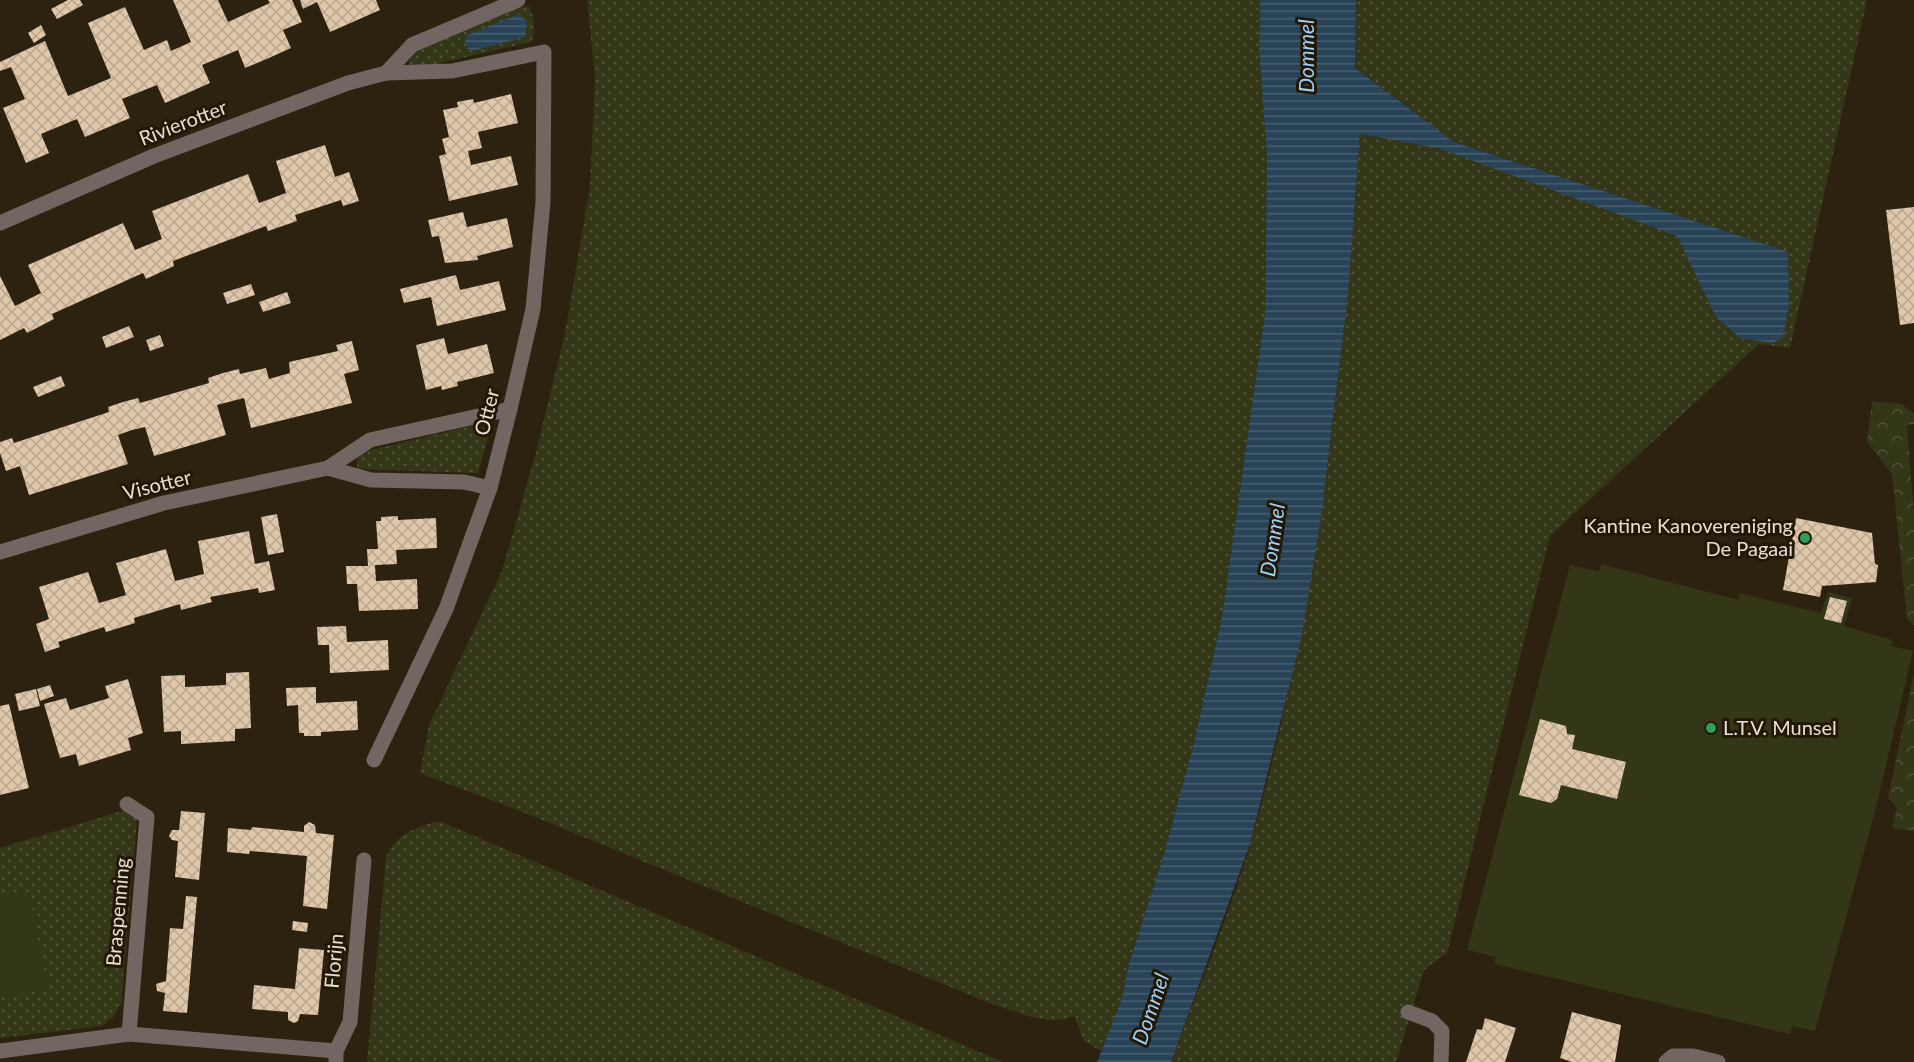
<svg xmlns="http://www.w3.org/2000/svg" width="1914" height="1062" font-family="Lato,sans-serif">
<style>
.grass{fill:url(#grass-dots)}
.forest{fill:url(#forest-crowns)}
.pitch{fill:#343618}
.water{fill:url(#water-rules)}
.building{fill:url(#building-cross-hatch)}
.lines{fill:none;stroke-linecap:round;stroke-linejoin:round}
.minor{stroke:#726663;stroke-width:15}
.leisure-dot{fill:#2e9e5b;stroke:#231806;stroke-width:2}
.labels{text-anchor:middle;stroke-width:6;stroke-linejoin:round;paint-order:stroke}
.street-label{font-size:20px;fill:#e7dfd4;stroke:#231806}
.poi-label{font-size:20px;fill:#e7dfd4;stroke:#231806;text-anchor:end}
.water-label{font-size:21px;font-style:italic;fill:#9dd1f9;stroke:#231806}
</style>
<defs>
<pattern id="grass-dots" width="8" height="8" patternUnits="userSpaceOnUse" patternTransform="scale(1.5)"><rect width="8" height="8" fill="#343618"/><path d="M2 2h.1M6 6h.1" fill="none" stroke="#515339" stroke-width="1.8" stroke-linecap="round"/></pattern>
<pattern id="forest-crowns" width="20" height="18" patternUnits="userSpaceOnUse" patternTransform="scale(1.5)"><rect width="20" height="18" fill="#343618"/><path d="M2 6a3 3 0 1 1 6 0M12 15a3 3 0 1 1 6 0" fill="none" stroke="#515339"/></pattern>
<pattern id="water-rules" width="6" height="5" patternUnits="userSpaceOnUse" patternTransform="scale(1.5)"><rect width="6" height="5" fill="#284357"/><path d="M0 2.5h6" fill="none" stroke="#475e6e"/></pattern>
<pattern id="building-cross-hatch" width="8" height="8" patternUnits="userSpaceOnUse" patternTransform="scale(1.5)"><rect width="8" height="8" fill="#dfc7aa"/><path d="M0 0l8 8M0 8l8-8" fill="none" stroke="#b8a690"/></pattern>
</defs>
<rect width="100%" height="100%" fill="#2d210f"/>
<!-- grass -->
<g class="grass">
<path d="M 587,0 L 1260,0 L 1259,48 L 1267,157 L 1265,314 L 1222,617 L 1195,739 L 1164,854 L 1129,964 L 1122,998 L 1101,1051 L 1084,1041 L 1074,1016 C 1049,1027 1017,1012 992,1004 L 525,813 L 420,773 L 429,725 L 502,571 L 535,456 L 565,333 L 590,186 L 595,77 Z"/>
<path d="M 1356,0 L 1867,0 L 1790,348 L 1759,344 L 1550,536 L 1447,953 L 1424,970 L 1396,1062 L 1171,1062 C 1198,989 1229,916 1251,842 C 1316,611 1344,373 1360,134 L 1441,149 L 1759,243 L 1454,142 L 1355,68 Z"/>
<path d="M 528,6 C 535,15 536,31 531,42 L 414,69 L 409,65 L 409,58 L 414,52 L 518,7 Z"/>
<path d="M 474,425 L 490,430 L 478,473 L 357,469 L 357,456 L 367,451 Z"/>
<path d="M 138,806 L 121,1004 L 114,1016 L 102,1026 L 0,1038 L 0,848 Z"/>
<path d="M 442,822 L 1003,1062 L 367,1062 L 386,857 C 395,835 420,823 442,822 Z"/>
</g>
<!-- forest -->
<g class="forest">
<path d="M 1872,401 L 1901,404 L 1914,413 L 1914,424 L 1907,425 L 1914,515 L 1914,625 L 1907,619 L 1892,474 L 1867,442 Z"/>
<path d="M 1914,674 L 1914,831 L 1892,828 L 1897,808 L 1888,798 Z"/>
</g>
<!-- pitch -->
<g class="pitch">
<path d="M 1601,564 L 1738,600 L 1740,593 L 1821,613 L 1828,592 L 1852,598 L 1844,626 L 1892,640 L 1891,646 L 1913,651 L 1877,804 L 1815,1031 L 1792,1026 L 1790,1034 L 1494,964 L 1496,957 L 1467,950 L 1570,565 L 1599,571 Z"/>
<path d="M 29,892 L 48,988 L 0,998 L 0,897 Z"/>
</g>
<!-- water -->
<g class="water">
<path d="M 1260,0 L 1356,0 L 1355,68 L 1454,142 L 1788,252 L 1789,306 L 1783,337 L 1773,343 L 1740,338 L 1716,317 L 1677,236 L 1441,149 L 1360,134 L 1348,295 L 1322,510 L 1302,635 L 1250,844 L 1171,1062 L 1097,1062 L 1122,998 L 1129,964 L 1164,854 L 1195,739 L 1222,617 L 1265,314 L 1267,157 L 1259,48 Z"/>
<path d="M 519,14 L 527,22 L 525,37 L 475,50 L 468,49 L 465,41 L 467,35 Z"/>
</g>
<!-- building -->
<g class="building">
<path d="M 68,0 L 80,0 L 83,5 L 57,19 L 51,9 Z"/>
<path d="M 173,0 L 218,0 L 228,22 L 270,3 L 268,0 L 292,0 L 302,22 L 283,30 L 291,48 L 269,58 L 245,68 L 238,50 L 202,65 L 210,83 L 165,103 L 157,85 L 122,99 L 130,118 L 85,137 L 77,119 L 41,134 L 49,153 L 26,163 L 3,108 L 25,99 L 11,67 L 0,71 L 0,62 L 45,41 L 68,96 L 111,78 L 88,23 L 125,7 L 144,50 L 167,40 L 171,51 L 191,42 Z"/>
<path d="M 300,0 L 376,0 L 380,10 L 330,32 L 317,2 L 303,9 Z"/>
<path d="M 41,25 L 46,35 L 34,43 L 28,33 Z"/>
<path d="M 511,94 L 518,123 L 478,132 L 482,148 L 468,151 L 471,165 L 511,156 L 518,185 L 449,201 L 439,156 L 446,154 L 442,139 L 449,137 L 443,110 L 458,107 L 457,102 L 473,99 L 474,103 Z"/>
<path d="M 325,145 L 335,177 L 349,172 L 359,201 L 343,206 L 341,200 L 295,215 L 297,221 L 268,231 L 266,226 L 173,261 L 174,266 L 146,279 L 143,273 L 52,314 L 54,319 L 27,333 L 24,328 L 0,340 L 0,276 L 15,306 L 41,293 L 28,265 L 123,223 L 135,250 L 162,239 L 152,211 L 248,174 L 259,203 L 286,193 L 276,161 Z"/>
<path d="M 1914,207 L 1914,323 L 1900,325 L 1886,210 Z"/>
<path d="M 463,212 L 467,227 L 507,218 L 513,247 L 477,256 L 478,260 L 445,263 L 439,236 L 432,237 L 428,220 Z"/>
<path d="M 456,275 L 460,290 L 499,281 L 506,310 L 437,326 L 431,297 L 404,303 L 400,289 Z"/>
<path d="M 251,284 L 255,295 L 227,304 L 223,293 Z"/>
<path d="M 287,292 L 291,303 L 263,312 L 259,302 Z"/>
<path d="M 129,326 L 134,337 L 106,348 L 102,337 Z"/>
<path d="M 160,335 L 164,346 L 150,351 L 146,340 Z"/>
<path d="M 444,338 L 448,354 L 487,344 L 494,373 L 457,382 L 458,386 L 442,390 L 441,386 L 426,390 L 416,345 Z"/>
<path d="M 352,341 L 359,370 L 344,374 L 352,403 L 251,428 L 244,398 L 217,405 L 226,435 L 154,456 L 145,427 L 132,430 L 118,435 L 128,464 L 29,495 L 20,466 L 6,471 L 0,453 L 0,442 L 12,438 L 14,443 L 109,412 L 108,407 L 123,402 L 138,398 L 140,403 L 209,383 L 208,378 L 223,373 L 239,369 L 240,374 L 266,368 L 269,379 L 290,373 L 289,362 L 338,351 L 336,345 Z"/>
<path d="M 61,376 L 65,386 L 38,397 L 33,387 Z"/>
<path d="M 277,514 L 284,552 L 268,555 L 261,517 Z"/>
<path d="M 398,516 L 398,520 L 436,518 L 437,548 L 396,550 L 397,564 L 375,565 L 376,581 L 417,579 L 418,609 L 359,611 L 357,584 L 347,584 L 346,566 L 368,566 L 367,549 L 378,549 L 376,521 L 381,521 L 381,517 Z"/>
<path d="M 1796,518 L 1872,533 L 1875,564 L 1878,565 L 1876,582 L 1822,586 L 1820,597 L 1783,590 Z"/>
<path d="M 249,531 L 255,564 L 269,561 L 275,590 L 259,593 L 258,588 L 210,597 L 212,602 L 181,610 L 180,604 L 134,618 L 135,623 L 106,632 L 104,627 L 58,642 L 60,647 L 45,652 L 36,624 L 49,619 L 39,587 L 88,572 L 99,603 L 126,595 L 116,563 L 166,549 L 175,581 L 204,574 L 198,541 Z"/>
<path d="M 1830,597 L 1847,601 L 1841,623 L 1824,619 Z"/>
<path d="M 346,626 L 347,642 L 388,640 L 389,670 L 330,673 L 329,645 L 318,645 L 317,627 Z"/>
<path d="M 249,672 L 251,728 L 235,729 L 235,741 L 181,744 L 181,731 L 164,732 L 161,676 L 185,675 L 185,687 L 226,685 L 226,673 Z"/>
<path d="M 128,679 L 143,733 L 128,738 L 131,750 L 79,766 L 76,754 L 60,758 L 44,704 L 66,698 L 70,710 L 109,698 L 105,686 Z"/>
<path d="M 50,685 L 54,696 L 40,701 L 37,689 Z"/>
<path d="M 316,687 L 316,703 L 357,701 L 358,730 L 321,732 L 321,736 L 304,736 L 304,733 L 299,733 L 298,705 L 287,706 L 286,688 Z"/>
<path d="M 36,689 L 40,706 L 19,711 L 15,694 Z"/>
<path d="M 9,704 L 29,788 L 0,795 L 0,706 Z"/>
<path d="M 1540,719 L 1566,726 L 1567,734 L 1575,735 L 1572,749 L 1626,762 L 1617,799 L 1561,785 L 1557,799 L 1551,803 L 1519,795 Z"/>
<path d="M 181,811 L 205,813 L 199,880 L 175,877 L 178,841 L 172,840 L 169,836 L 172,830 L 179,830 Z"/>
<path d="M 309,822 L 315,825 L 316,833 L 334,835 L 327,909 L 303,906 L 307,856 L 250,851 L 249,854 L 227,852 L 228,828 L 251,830 L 252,827 L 304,832 L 304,826 Z"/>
<path d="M 186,896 L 197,897 L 187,1013 L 163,1011 L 165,993 L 157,991 L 156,984 L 166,981 L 170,928 L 183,929 Z"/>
<path d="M 293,921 L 308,923 L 307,932 L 292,930 Z"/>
<path d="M 299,948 L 324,950 L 318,1015 L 300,1014 L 298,1021 L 294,1023 L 288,1020 L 288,1012 L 252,1009 L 254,985 L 295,989 Z"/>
<path d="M 1572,1012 L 1621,1025 L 1615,1062 L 1572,1062 L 1560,1058 Z"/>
<path d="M 1485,1018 L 1516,1028 L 1505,1062 L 1466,1062 L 1477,1029 L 1482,1030 Z"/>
</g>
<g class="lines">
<!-- minor -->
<g class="minor">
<path d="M 386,73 L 412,45 L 518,0"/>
<path d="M 0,223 L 154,156 L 348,83 L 386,73 L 452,71 L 544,52 L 543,202 L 533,309 L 510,409 L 490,488 L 446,609 L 374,760"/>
<path d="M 328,468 L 371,480 L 464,482 L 490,488"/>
<path d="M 0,552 L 164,503 L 328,468 L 370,440 L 510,409"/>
<path d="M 127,804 L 147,817 L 129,1034"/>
<path d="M 1408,1012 L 1432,1021 L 1442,1031 L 1441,1062"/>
<path d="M 0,1051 L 129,1034 L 336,1051"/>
<path d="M 336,1062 L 336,1051 L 350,1022 L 364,860"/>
<path d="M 1666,1062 L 1673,1056 L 1693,1056 L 1718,1062"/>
</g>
</g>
<!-- markers -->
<g class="leisure-dot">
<circle cx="1805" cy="538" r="6"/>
<circle cx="1711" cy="728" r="6"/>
</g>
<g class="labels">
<!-- street labels -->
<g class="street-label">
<text transform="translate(183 123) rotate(-21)" y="7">Rivierotter</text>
<text transform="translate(487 412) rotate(-76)" y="7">Otter</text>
<text transform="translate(157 485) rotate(-14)" y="7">Visotter</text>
<text transform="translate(118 912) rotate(-85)" y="7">Braspenning</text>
<text transform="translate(334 961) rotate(-85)" y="7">Florijn</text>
</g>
<!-- poi labels -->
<g class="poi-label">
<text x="1793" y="533">Kantine Kanovereniging<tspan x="1793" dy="23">De Pagaai</tspan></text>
<text x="1723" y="735" text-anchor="start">L.T.V. Munsel</text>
</g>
<!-- water labels -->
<g class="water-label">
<text transform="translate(1307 56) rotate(-90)" y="7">Dommel</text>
<text transform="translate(1273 540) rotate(-82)" y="7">Dommel</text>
<text transform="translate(1151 1009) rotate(-71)" y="7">Dommel</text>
</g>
</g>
</svg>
